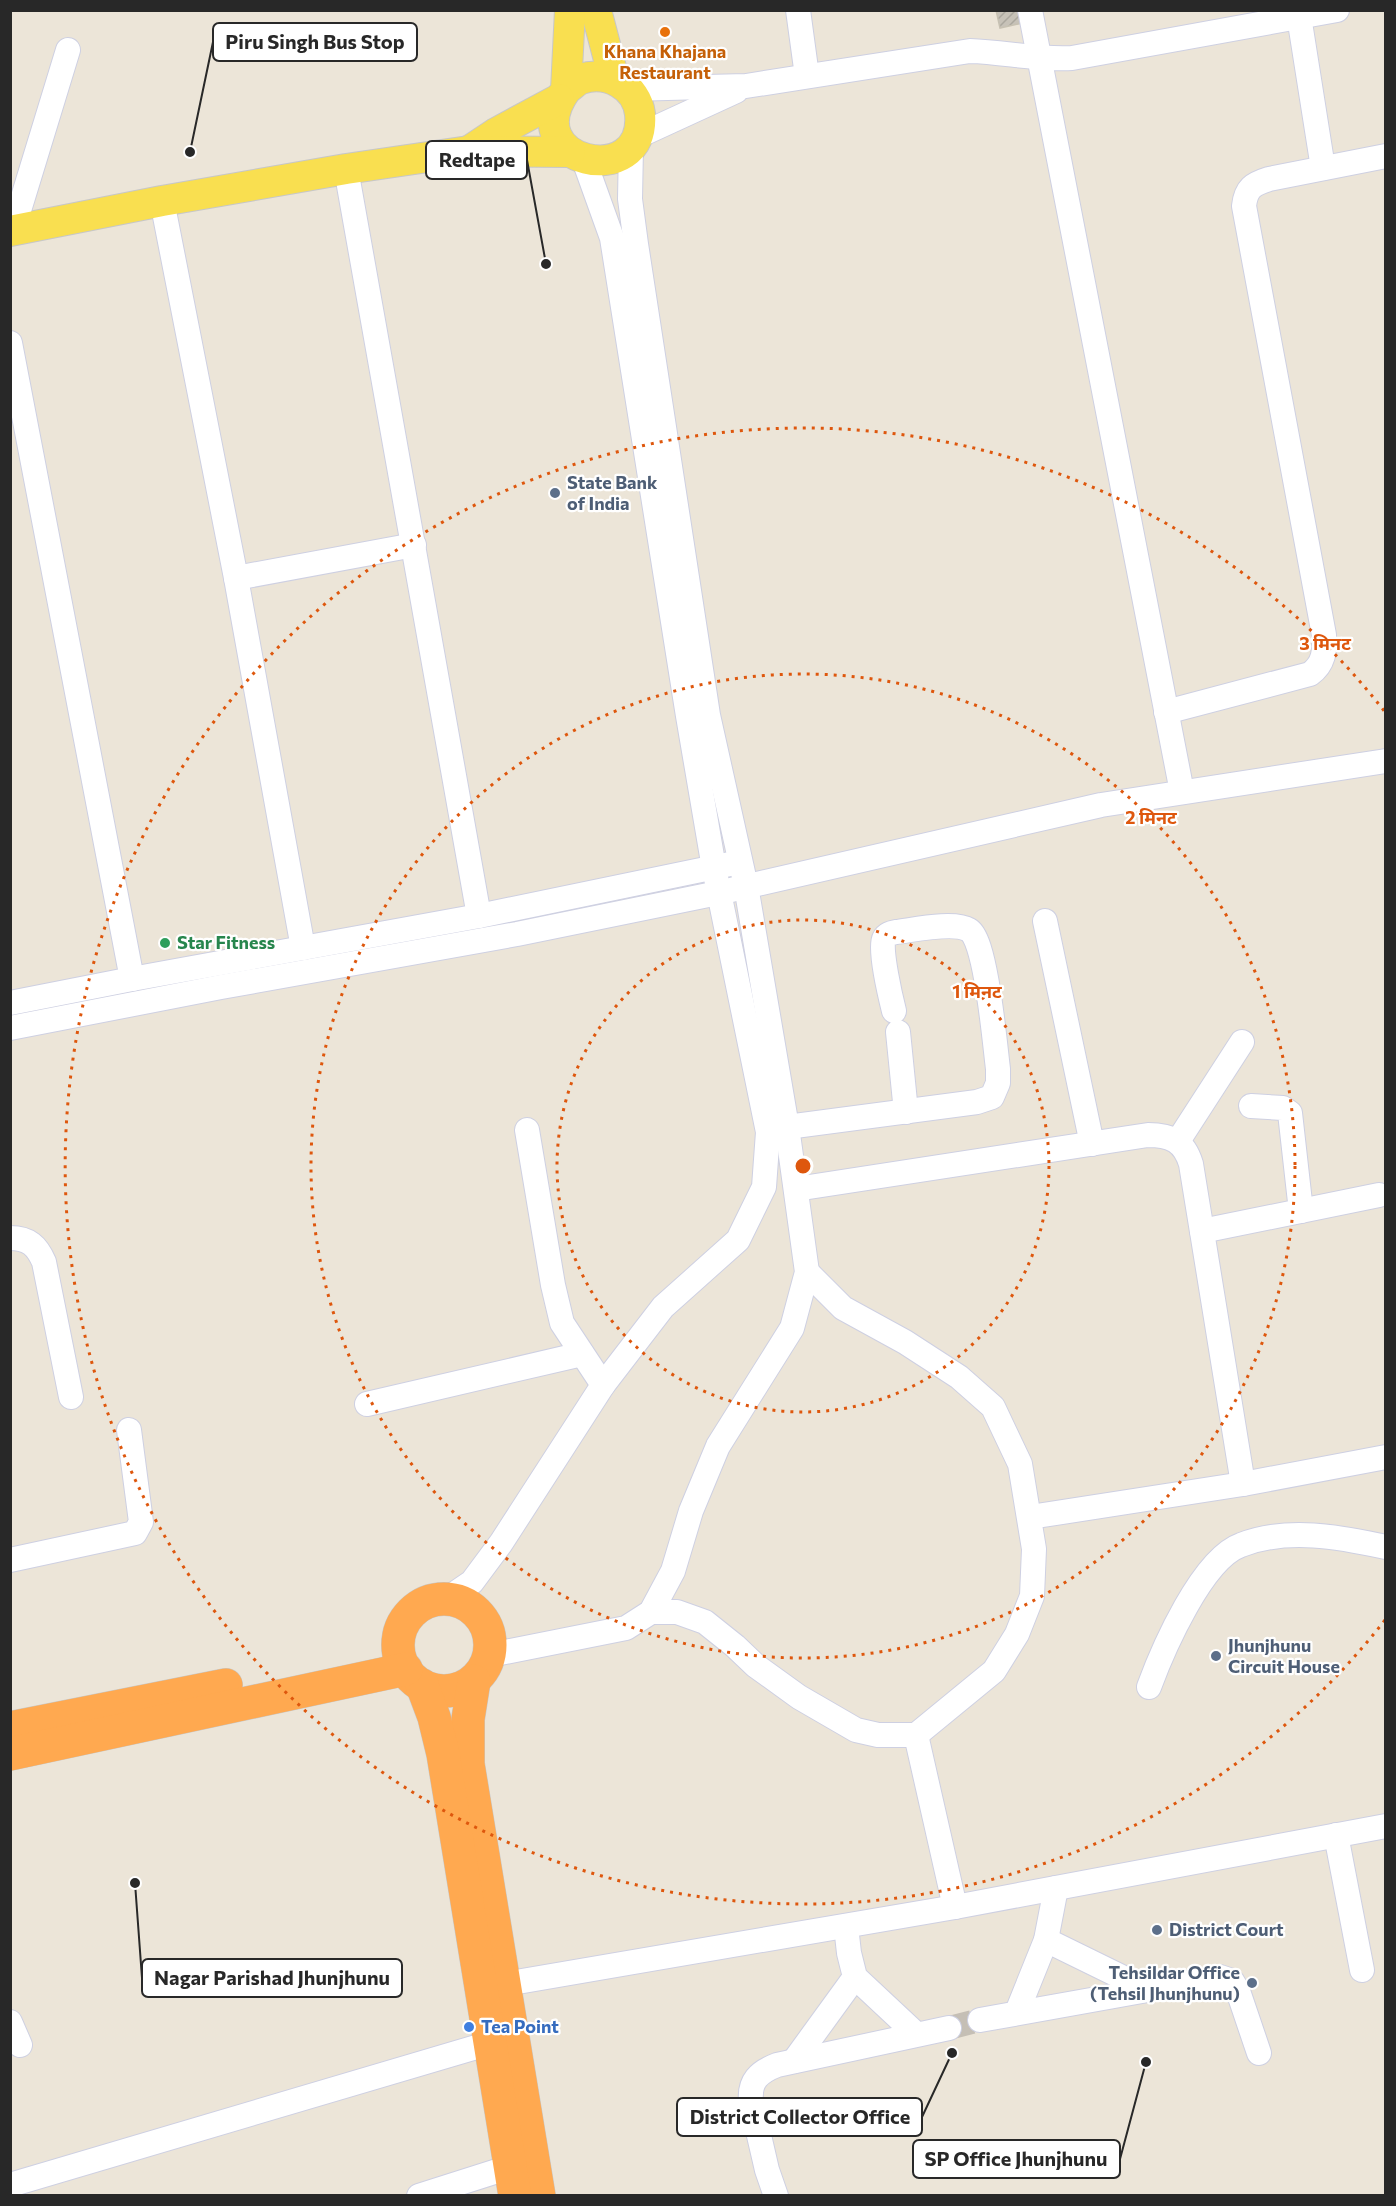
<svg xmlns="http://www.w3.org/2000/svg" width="1396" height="2206" font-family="Commissioner,'Noto Sans Devanagari',sans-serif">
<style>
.building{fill:url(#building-hatch);stroke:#c7c1b2;stroke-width:1.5}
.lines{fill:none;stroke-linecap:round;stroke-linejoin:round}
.minor-tunnel{stroke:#c5bfb5;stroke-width:24;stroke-dasharray:24 12;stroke-linecap:butt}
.minor-casing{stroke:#ced0e2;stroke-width:26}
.major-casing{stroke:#c7c7c7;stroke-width:32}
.highway-casing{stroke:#c7c7c7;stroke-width:34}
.minor{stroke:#fff;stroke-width:24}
.major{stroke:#f9df50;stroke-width:30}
.highway{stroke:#ffa950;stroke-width:33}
.ring{fill:none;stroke:#de570d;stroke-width:3;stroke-dasharray:3 6}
.food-dot{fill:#e8710a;stroke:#fff;stroke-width:2}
.service-dot{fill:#5c6f8a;stroke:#fff;stroke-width:2}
.leisure-dot{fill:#2e9e5b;stroke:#fff;stroke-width:2}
.shop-dot{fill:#3f7fe0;stroke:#fff;stroke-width:2}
.labels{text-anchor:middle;stroke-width:4.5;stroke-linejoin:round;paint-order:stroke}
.food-label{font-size:18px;font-weight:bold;fill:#c56008;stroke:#fff}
.service-label{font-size:18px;font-weight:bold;fill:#4e5e75;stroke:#fff;text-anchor:start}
.leisure-label{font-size:18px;font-weight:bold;fill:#27864d;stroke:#fff;text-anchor:start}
.shop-label{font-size:18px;font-weight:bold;fill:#366cbe;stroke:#fff;text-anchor:start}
.centre{fill:#de570d;stroke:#fff;stroke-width:3}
.ring-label{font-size:18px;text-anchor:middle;font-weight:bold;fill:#de570d;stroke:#fff;stroke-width:4.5;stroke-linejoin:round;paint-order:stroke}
.leader{fill:none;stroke:#282828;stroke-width:2}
.callout-dot{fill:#282828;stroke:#fff;stroke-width:2}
.callout{fill:#fff;stroke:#282828;stroke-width:2}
.callout-label{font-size:20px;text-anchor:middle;font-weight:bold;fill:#282828}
</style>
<defs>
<pattern id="building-hatch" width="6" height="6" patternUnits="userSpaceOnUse" patternTransform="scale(1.5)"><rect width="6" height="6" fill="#c7c2b8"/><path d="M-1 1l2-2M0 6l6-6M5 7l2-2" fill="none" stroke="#aba79e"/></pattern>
</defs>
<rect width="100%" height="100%" fill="#ece5d8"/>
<!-- building -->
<path class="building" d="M 996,10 L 1020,10 L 1023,23 L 1000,28 Z"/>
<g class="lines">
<!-- minor-tunnel -->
<path class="minor-tunnel" d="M 949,2028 L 980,2020"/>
<!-- minor casing -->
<g class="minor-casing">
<g id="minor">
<path d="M 798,10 L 807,76"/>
<path d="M 1030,10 L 1182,792"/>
<path d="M 1298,10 L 1323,168"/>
<path d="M 628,89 L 746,86 L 970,51 C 1004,52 1038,60 1072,58 L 1337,10"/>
<path d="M 636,137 L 736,91"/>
<path d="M 346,169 L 479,916"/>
<path d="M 162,201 L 236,578 L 303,948"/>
<path d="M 13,230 L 68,50"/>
<path d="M 10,343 L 132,979"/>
<path d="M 236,578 L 414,545"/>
<path d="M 1166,712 L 1310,674 C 1324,664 1325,651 1324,635 L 1244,206 C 1246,188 1253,184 1269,179 L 1386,156"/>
<path d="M 1045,921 L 1092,1144"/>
<path d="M 10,1003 L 132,979 L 479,916 L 730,864"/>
<path d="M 10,1028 L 221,987 L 517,934 L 718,893 L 1101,805 L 1386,761"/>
<path d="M 898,1032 L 906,1112"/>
<path d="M 1251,1106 L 1283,1108 L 1290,1113 L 1301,1211"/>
<path d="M 787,1127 L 977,1102 L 992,1097 L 998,1083 L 998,1069 C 995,1046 986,939 969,930 C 954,921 913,930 896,932 C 891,933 886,934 884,939 C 879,947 891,999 894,1011"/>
<path d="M 527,1130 L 553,1285 L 562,1323 L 603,1385"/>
<path d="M 1178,1141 L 1242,1042"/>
<path d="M 796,1189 L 1148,1135 C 1171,1135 1184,1141 1191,1164 L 1243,1484"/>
<path d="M 1202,1231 L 1379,1195"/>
<path d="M 10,1238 C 29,1238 37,1246 44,1262 L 71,1397"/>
<path d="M 367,1404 L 582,1354"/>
<path d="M 1030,1517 L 1243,1484 L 1386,1457"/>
<path d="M 10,1560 L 135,1533 L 141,1522 L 129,1430"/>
<path d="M 447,1599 L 472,1582 L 501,1543 L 603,1385 L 663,1307 L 738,1240 L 764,1187 L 768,1132 L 714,868 L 688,716 L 612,238 L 584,160"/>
<path d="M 651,1612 L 677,1612 L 705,1622 L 735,1646 L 756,1666 L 799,1697 L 856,1730 L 878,1735 L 916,1735 L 994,1671 L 1017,1634 L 1032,1596 L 1034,1549 L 1020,1464 L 993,1407 L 959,1377 L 905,1342 L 843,1308 L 807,1272"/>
<path d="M 490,1655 L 626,1628 L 651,1612 L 673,1571 L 691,1511 L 718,1446 L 792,1328 L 807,1272 L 787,1127 L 746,886 L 708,715 L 636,244 L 630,199 L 631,147"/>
<path d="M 1149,1687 C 1163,1649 1202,1559 1241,1545 C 1287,1527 1340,1537 1386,1547"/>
<path d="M 916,1735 L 955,1907"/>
<path d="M 1336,1835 L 1362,1970"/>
<path d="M 846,1926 L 849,1953 L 855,1977 L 916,2034"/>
<path d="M 1046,1940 L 1146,1989"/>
<path d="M 505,1984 L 955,1907 L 1386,1826"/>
<path d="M 1017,2012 L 1046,1940 L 1056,1888"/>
<path d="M 980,2020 L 1220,1977 L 1232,1981 L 1238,1991 L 1259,2053"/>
<path d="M 10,2022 L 20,2045"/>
<path d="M 794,2061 L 855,1977"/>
<path d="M 10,2185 L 490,2043"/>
<path d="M 419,2196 L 510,2167"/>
<path d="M 776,2196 L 767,2170 L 751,2101 C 749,2081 759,2072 777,2065 L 949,2028"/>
</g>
</g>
<!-- major casing -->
<g class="major-casing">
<g id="major">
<path d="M 596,10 L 614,79"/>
<path d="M 566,90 C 571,86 576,81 581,79 C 607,70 637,86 640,114 C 647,192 514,163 566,90 L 570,10"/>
<path d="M 469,151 L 496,133 L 559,99"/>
<path d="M 10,231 L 162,201 L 346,169 L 469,151 L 570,152"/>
</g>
</g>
<!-- highway casing -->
<g class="highway-casing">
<g id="highway">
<circle cx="444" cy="1645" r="46"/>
<path d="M 474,1681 L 468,1719 L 468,1764 L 539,2196"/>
<path d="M 422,1685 L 434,1717 L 443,1754 L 515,2196"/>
<path d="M 10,1728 L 226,1685"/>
<path d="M 10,1754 L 406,1669"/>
</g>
</g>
<!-- minor -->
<use href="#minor" class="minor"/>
<!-- major -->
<use href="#major" class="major"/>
<!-- highway -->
<use href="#highway" class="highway"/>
</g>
<!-- distance rings -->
<g class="ring">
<circle cx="803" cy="1166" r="246"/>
<circle cx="803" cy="1166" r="492"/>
<path d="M1385 1620A738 738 0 1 1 1385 712"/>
</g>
<!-- markers -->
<circle class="food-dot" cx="665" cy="32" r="6"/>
<g class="service-dot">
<circle cx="555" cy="493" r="6"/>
<circle cx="1216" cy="1656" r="6"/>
<circle cx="1157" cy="1930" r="6"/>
<circle cx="1252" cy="1983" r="6"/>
</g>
<circle class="leisure-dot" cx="165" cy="943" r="6"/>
<circle class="shop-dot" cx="469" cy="2027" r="6"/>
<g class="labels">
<!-- food labels -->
<g class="food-label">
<text x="665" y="58">Khana Khajana<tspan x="665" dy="21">Restaurant</tspan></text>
</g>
<!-- service labels -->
<g class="service-label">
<text x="567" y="489">State Bank<tspan x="567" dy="21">of India</tspan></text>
<text x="1228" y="1652">Jhunjhunu<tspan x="1228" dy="21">Circuit House</tspan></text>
<text x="1169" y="1936">District Court</text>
<text x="1240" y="1979" text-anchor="end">Tehsildar Office<tspan x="1240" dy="21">(Tehsil Jhunjhunu)</tspan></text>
</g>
<!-- leisure labels -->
<g class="leisure-label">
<text x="177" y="949">Star Fitness</text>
</g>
<!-- shop labels -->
<g class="shop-label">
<text x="481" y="2033">Tea Point</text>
</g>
</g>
<circle cx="803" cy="1166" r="9" class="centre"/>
<g class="ring-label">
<text x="1325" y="650">3 मिनट</text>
<text x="1151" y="824">2 मिनट</text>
<text x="977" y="998">1 मिनट</text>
</g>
<!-- callouts -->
<path class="leader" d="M190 152L213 42M546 264L527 160M135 1883L142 1978M952 2053L922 2117M1146 2062L1120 2159"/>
<g class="callout-dot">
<circle cx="190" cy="152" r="6"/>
<circle cx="546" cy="264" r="6"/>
<circle cx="135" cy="1883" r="6"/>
<circle cx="952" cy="2053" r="6"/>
<circle cx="1146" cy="2062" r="6"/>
</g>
<g class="callout">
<rect x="213" y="23" width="204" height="38" rx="6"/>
<rect x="426" y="141" width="101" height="38" rx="6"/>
<rect x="142" y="1959" width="260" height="38" rx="6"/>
<rect x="677" y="2098" width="245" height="38" rx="6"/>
<rect x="913" y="2140" width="207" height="38" rx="6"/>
</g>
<g class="callout-label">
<text x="315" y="49">Piru Singh Bus Stop</text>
<text x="477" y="167">Redtape</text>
<text x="272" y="1985">Nagar Parishad Jhunjhunu</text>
<text x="800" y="2124">District Collector Office</text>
<text x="1016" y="2166">SP Office Jhunjhunu</text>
</g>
<!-- border -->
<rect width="1396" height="2206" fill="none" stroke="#282828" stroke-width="24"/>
</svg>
